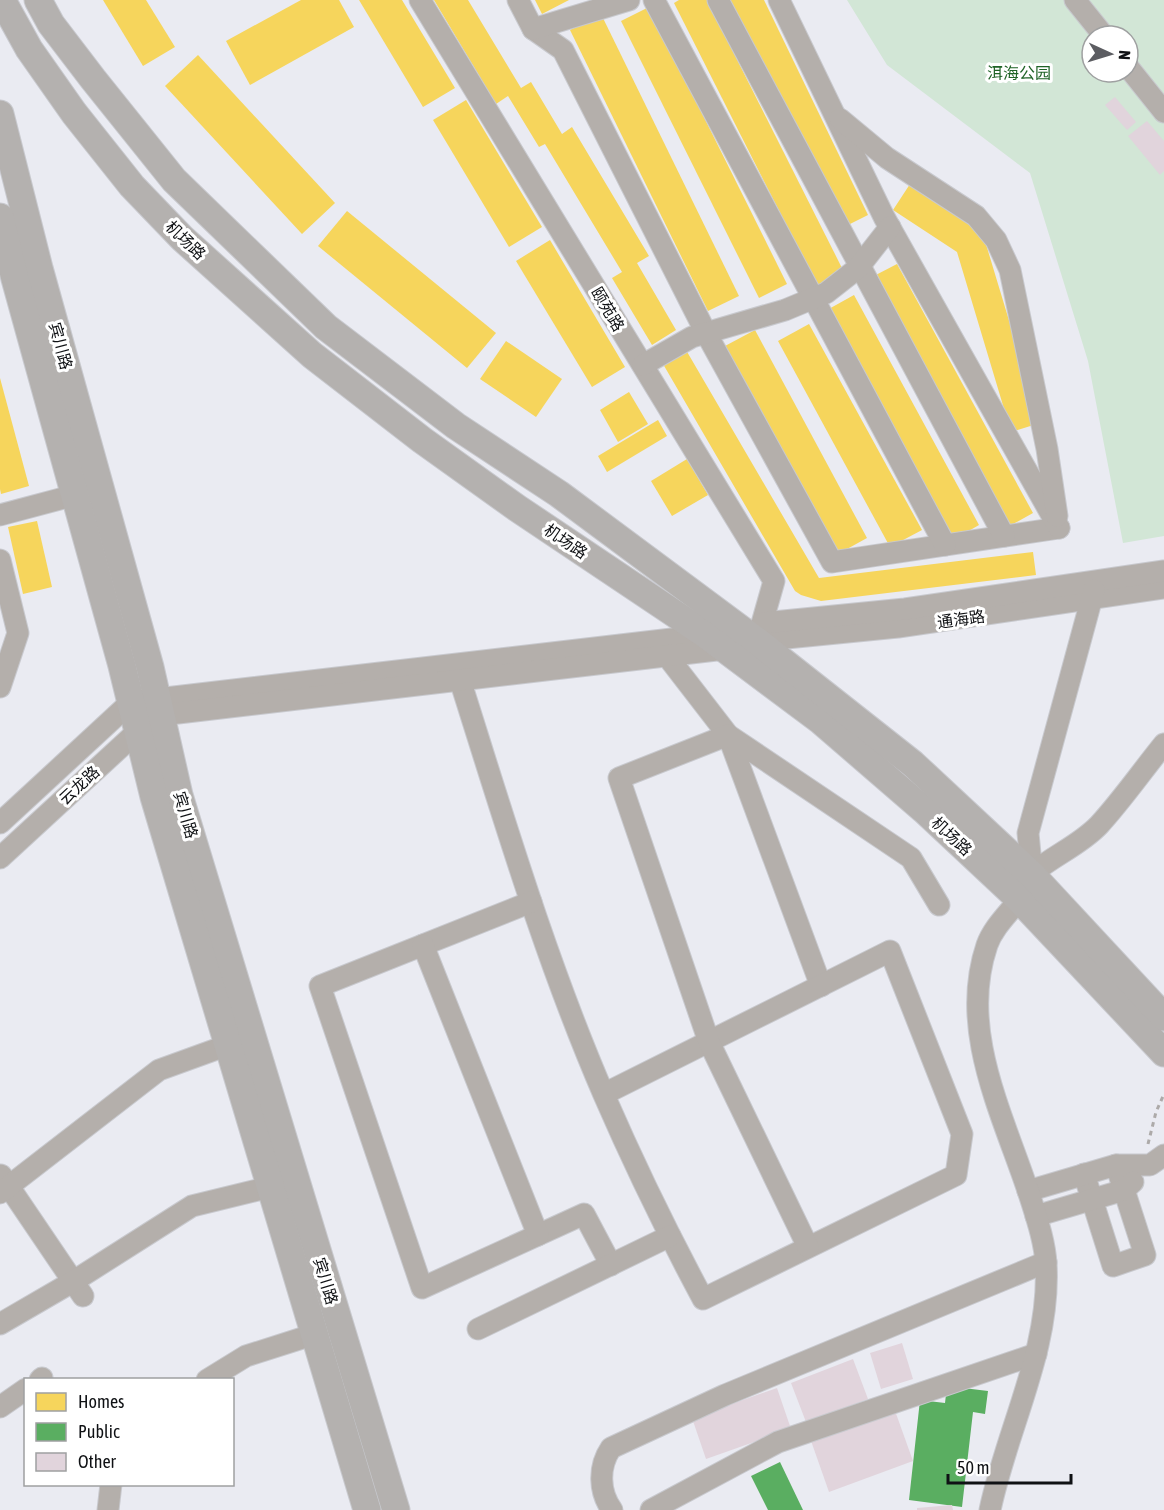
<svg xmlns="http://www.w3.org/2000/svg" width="1164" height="1510" font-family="'Asap Condensed','Noto Sans SC',sans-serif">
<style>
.green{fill:#d2e6d6;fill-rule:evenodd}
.homes{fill:#f6d55c}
.public{fill:#5aae61}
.building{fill:#e1d4dc}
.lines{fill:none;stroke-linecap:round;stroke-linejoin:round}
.minor-casing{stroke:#c8c9ce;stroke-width:23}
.major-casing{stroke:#c8c9ce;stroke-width:29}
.path{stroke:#adaaa9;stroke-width:3;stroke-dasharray:4.5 4.5;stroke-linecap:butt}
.minor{stroke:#b4afab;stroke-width:21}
.major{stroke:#b4b1af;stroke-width:27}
.labels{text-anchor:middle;stroke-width:6;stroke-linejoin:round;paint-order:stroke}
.park-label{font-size:16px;fill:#1f6326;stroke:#fff}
.street-label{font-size:16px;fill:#0f1114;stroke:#fff}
</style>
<rect width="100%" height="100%" fill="#eaebf2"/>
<!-- green -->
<path class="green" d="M 847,0 L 1164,0 L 1164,536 L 1123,543 L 1088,361 L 1030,173 L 887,65 ZM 1092,36 L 1128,36 L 1128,72 L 1092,72 Z"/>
<!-- homes -->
<g class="homes">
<path d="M 103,0 L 146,0 L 175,47 L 143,66 Z"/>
<path d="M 301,0 L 339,0 L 354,27 L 250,85 L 226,41 Z"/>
<path d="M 359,0 L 402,0 L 455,88 L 423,107 Z"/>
<path d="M 434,0 L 468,0 L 521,88 L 531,82 L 562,134 L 572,127 L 649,256 L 637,263 L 676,330 L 652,345 L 612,278 L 622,272 L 545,144 L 539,147 L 508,96 L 496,104 Z"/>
<path d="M 535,0 L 569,0 L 542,14 Z"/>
<path d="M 679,0 L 707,0 L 845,274 L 818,288 L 674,3 Z"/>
<path d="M 730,0 L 764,0 L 868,215 L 840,229 Z"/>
<path d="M 649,7 L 787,284 L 759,298 L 621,21 Z"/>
<path d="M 601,14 L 739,296 L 708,311 L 570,30 Z"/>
<path d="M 198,55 L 335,203 L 302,234 L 165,86 Z"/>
<path d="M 466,100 L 542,227 L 509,247 L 433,120 Z"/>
<path d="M 910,184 L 982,231 L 1040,423 L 1011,432 L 957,252 L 893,210 Z"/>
<path d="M 347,211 L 496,333 L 467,368 L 318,246 Z"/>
<path d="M 550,240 L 625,367 L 592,387 L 516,261 Z"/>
<path d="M 897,264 L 1033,513 L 1006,528 L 870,278 Z"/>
<path d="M 854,295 L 979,525 L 953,540 L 827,310 Z"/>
<path d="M 809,324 L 922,530 L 890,547 L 778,341 Z"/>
<path d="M 755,330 L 867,538 L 838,554 L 725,346 Z"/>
<path d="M 506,341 L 562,379 L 536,417 L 480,379 Z"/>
<path d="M 686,350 L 819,578 L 1033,552 L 1036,575 L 821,601 L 801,595 L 795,591 L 663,364 Z"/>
<path d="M 0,378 L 29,486 L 1,494 L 0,489 Z"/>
<path d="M 629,392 L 648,424 L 618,442 L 600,410 Z"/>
<path d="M 658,420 L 667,436 L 607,472 L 598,456 Z"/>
<path d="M 687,459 L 708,495 L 672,516 L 651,481 Z"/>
<path d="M 37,521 L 52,587 L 23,594 L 8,527 Z"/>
</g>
<!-- public -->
<g class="public">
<path d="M 947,1386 L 988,1391 L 985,1414 L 973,1412 L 962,1507 L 909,1500 L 920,1400 L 945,1403 Z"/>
<path d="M 780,1462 L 803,1510 L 768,1510 L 751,1476 Z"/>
</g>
<!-- building -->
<g class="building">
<path d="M 1115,97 L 1136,122 L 1127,130 L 1105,105 Z"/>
<path d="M 1147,121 L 1164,141 L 1164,171 L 1160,175 L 1128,136 Z"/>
<path d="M 902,1343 L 913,1379 L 881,1389 L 870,1353 Z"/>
<path d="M 853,1359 L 868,1399 L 806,1422 L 791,1383 Z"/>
<path d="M 777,1388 L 791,1429 L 706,1459 L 692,1418 Z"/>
<path d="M 894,1408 L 913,1461 L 829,1492 L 810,1438 Z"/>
<path d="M 952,1505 L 953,1510 L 917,1510 L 917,1508 Z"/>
</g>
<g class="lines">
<!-- minor casing -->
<g class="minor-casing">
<g id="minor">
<path d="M 420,0 L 774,581 L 757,641 L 898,627 L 1164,588"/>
<path d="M 518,0 L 533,29 L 563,50 L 706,333 L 832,562 L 1059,528"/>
<path d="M 654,0 L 945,545"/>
<path d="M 718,0 L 1004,536"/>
<path d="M 779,0 L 884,217 L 1059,528"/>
<path d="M 1075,0 L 1104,36"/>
<path d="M 533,29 L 629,0"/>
<path d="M 1128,67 L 1164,112"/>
<path d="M 840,119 L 887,158 L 976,216 L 996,240 L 1010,270 L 1047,449 L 1057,516"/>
<path d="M 643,365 L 692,337 L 785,310 L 826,293 L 858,268 L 890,227"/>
<path d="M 0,515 L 75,495"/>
<path d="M 0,560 L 18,633 L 0,687"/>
<path d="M 763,623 L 905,609 L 1164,571"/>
<path d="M 667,656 L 728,735 L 821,986"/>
<path d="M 460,680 C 504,819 546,961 604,1095 C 634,1164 667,1232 703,1299 L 956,1175 L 962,1134 L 890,951 L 604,1094"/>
<path d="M 0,823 L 131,702 L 706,635"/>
<path d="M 0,858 L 138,731 L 161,715 L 725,649"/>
<path d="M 1032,875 L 1028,833 L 1094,590"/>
<path d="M 531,902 L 320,986 L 422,1288 L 584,1214 L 611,1265"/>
<path d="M 423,945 L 538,1235"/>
<path d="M 1084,1174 L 1113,1266 L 1145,1255 L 1116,1165"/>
<path d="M 1,1175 L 83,1296"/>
<path d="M 1028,1191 L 1116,1165 L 1150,1165 L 1164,1155"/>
<path d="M 0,1193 L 159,1070 L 228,1045"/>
<path d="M 1036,1216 L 1124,1190 L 1133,1182"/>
<path d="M 808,1247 L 709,1042 L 619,778 L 728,735 L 911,858 L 939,905"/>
<path d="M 0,1324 L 74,1281 L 192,1206 L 270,1187"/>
<path d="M 478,1329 L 670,1236"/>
<path d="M 40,1380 L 42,1378"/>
<path d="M 207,1380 L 246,1356 L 315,1334"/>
<path d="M 0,1407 L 26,1389"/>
<path d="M 108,1510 L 111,1484"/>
<path d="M 612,1510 C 599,1492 598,1467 611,1448 L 725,1395 L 1046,1262"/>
<path d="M 651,1510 L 778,1442 L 1036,1354"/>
<path d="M 990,1510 C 1007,1428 1051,1349 1046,1264 C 1045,1244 1038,1222 1032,1203 C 1006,1120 957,1033 987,945 C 993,928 1007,915 1018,901 C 1024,893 1026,880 1033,873 C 1054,855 1080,845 1099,825 C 1122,800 1142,771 1164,744"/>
</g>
</g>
<!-- major casing -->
<g class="major-casing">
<g id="major">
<path d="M 2,0 L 29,49 L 74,113 L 132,186 L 182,238 L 312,355 L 422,440 L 517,508 L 702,632 L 821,721 L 924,810 L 1019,899 L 1164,1053"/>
<path d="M 38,0 L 51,24 L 93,79 L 174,180 L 326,327 L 456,426 L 559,494 L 757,641 L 913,764 L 1032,875 L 1164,1017"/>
<path d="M 0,114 L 39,268 L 150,667 L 179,795 L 396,1510"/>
<path d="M 0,217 L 15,279 L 122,666 L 154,797 L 367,1510"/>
</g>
</g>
<!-- path -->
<path class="path" d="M 1148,1144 L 1156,1112 L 1164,1094"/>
<!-- minor -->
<use href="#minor" class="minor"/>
<!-- major -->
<use href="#major" class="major"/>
</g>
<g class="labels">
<!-- park labels -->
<g class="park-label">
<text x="1019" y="79">洱海公园</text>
</g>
<!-- street labels -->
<g class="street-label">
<text transform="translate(186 240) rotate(44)" y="6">机场路</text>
<text transform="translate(608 309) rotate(59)" y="6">颐苑路</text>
<text transform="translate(61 346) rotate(75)" y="6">宾川路</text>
<text transform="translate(566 541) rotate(34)" y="6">机场路</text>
<text transform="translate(961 619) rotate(-8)" y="6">通海路</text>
<text transform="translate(79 785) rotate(-43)" y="6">云龙路</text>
<text transform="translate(186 815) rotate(74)" y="6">宾川路</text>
<text transform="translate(952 836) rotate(43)" y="6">机场路</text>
<text transform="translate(326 1281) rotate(73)" y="6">宾川路</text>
</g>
</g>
<!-- legend -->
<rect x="24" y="1378" width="210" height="108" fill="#ffffff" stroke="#9fa0a1" stroke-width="1.5"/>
<rect x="36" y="1393" width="30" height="18" fill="#f6d55c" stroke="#9fa0a1" stroke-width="1.5"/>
<text x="78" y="1408" font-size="18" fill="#0f1114">Homes</text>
<rect x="36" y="1423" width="30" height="18" fill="#5aae61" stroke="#9fa0a1" stroke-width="1.5"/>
<text x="78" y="1438" font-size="18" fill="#0f1114">Public</text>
<rect x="36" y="1453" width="30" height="18" fill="#e1d4dc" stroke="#9fa0a1" stroke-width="1.5"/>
<text x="78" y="1468" font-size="18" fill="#0f1114">Other</text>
<!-- north arrow -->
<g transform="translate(1110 54) rotate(94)"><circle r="28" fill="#ffffff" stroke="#9fa0a1" stroke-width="1.5"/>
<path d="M0-4.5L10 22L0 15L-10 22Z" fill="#5c5d62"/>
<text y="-9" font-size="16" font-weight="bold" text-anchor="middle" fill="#0f1114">N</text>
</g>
<!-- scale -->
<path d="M948 1474v9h123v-9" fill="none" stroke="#0f1114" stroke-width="3"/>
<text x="957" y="1474" font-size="18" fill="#0f1114" stroke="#ffffff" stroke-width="4.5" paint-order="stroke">50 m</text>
</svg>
